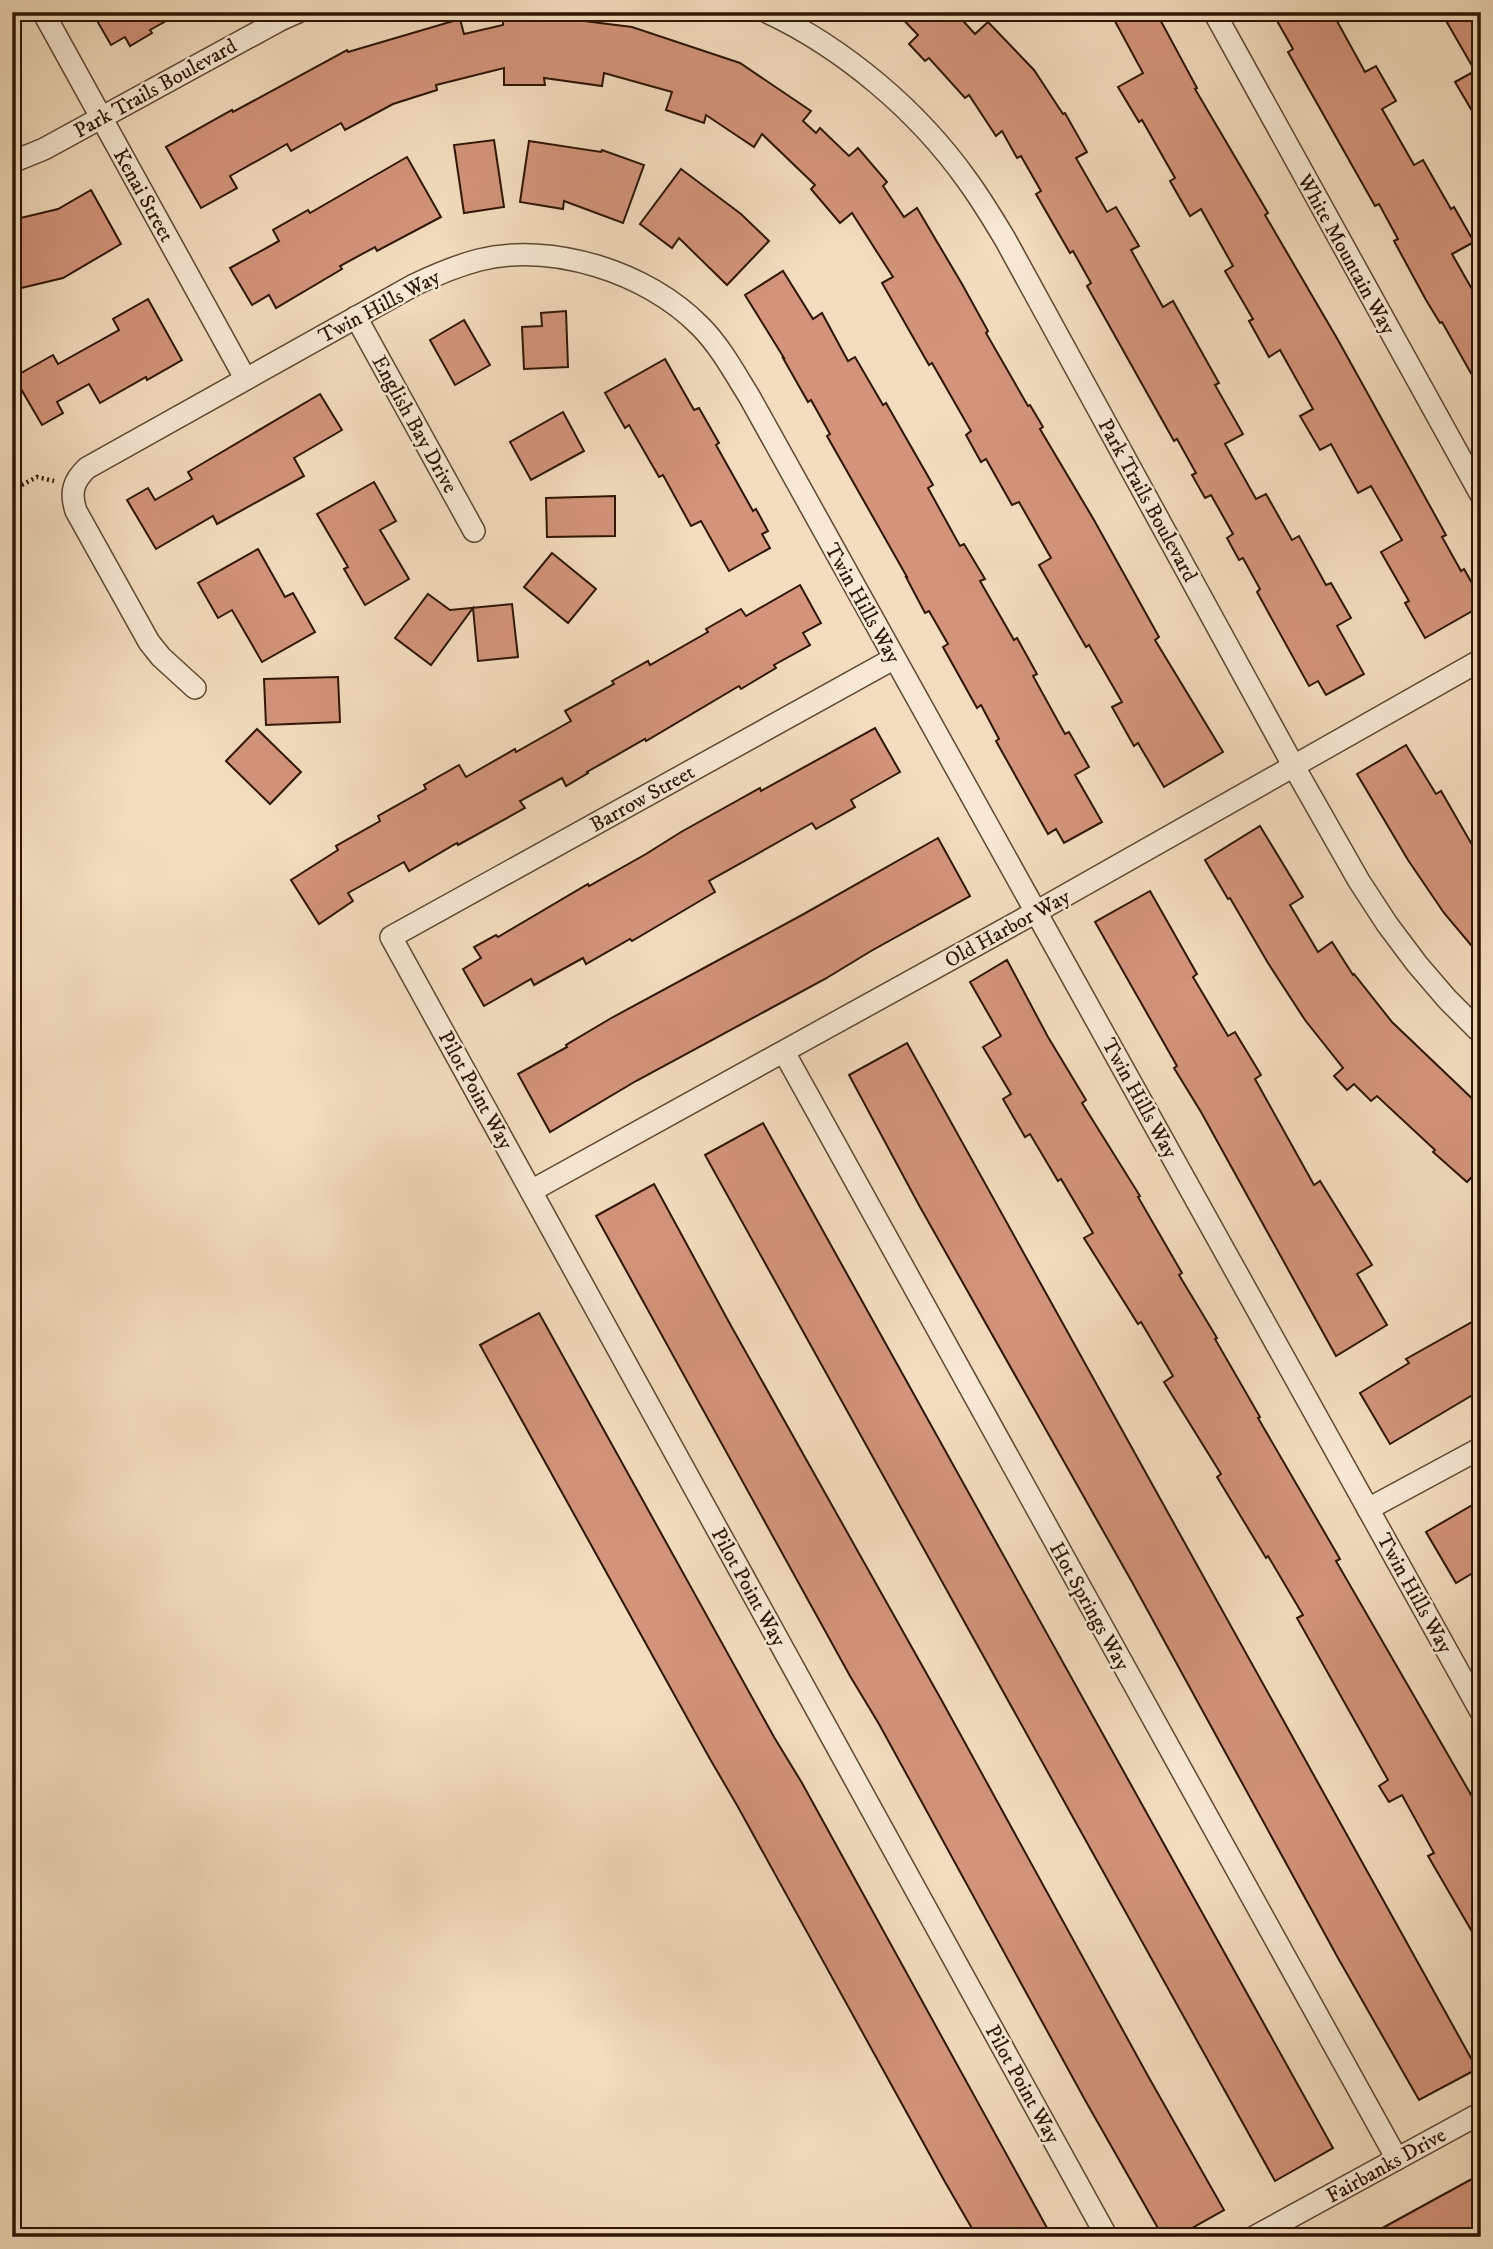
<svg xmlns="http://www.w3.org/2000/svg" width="1493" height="2249" font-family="'IM FELL DW Pica',serif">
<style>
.building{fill:#d3947b;stroke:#2e1503;stroke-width:2}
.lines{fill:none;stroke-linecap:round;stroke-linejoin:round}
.street-casing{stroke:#5f4732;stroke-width:24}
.path{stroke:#2e1503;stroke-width:4.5;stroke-dasharray:2 3.5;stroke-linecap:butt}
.street{stroke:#f7e9d5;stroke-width:21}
.labels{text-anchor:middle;stroke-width:5;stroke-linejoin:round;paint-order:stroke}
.street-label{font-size:21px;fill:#2e1503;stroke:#f7e9d5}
</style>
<rect width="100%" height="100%" fill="#f3ddbe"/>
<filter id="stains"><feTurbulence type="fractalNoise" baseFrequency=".00286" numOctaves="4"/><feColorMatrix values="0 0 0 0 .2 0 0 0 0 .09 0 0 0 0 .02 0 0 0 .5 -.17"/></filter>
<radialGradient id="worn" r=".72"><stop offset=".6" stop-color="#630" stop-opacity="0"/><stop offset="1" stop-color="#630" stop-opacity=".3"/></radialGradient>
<!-- building -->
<g class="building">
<path d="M 92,12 L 182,12 L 150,30 L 152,33 L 130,46 L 125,37 L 111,45 Z"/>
<path d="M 896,12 L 955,12 L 975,34 L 988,22 L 1034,70 L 1063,114 L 1065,113 L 1087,152 L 1076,158 L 1107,212 L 1116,207 L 1139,246 L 1131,250 L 1163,307 L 1173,301 L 1219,383 L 1215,385 L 1243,434 L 1225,444 L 1256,499 L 1266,494 L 1292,540 L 1299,536 L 1326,585 L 1331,583 L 1351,618 L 1337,626 L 1364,674 L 1326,695 L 1318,681 L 1309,686 L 1257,592 L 1260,589 L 1243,558 L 1239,560 L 1227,538 L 1233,534 L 1211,495 L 1205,498 L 1192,475 L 1196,473 L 1177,439 L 1174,441 L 1087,286 L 1091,283 L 1073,251 L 1070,253 L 1036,194 L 1041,191 L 1021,156 L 1017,158 L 1002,131 L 996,136 L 969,95 L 965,98 L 929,58 L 925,61 L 909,44 L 918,35 Z"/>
<path d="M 1110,12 L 1156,12 L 1197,88 L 1195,89 L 1268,213 L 1265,215 L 1338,340 L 1446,535 L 1442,537 L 1461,571 L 1464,569 L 1481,599 L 1481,606 L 1425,638 L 1405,603 L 1409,601 L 1381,552 L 1402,540 L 1371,486 L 1358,493 L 1331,444 L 1320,450 L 1300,416 L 1313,409 L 1280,350 L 1269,357 L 1249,321 L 1253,319 L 1225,271 L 1233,266 L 1201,209 L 1190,216 L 1170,181 L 1175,178 L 1142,120 L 1139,122 L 1118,87 L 1143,73 Z"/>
<path d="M 1272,12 L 1332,12 L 1365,72 L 1376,66 L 1396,101 L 1382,109 L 1414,165 L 1423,160 L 1451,209 L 1454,207 L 1474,242 L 1452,254 L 1481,305 L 1481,391 L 1442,322 L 1440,323 L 1426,300 L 1394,241 L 1398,239 L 1379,204 L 1375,206 L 1288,52 L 1293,49 Z"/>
<path d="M 1441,12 L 1481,12 L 1481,126 L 1455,82 L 1475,71 Z"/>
<path d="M 503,16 L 544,16 L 632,27 L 740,63 L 811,111 L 803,121 L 816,133 L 820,128 L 849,156 L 858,148 L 887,182 L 883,186 L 904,217 L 917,208 L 962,284 L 988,331 L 986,333 L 1028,406 L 1030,405 L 1043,427 L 1040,429 L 1094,520 L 1159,637 L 1155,640 L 1223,752 L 1164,787 L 1138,743 L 1134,746 L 1112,707 L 1122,702 L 1089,645 L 1086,647 L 1039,565 L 1051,558 L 1019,502 L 1012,505 L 986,459 L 981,462 L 966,435 L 971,431 L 932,363 L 929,365 L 882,283 L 893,277 L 852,213 L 840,223 L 811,189 L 815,185 L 762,134 L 754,147 L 706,115 L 704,123 L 666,110 L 672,92 L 604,73 L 602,86 L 544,78 L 545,85 L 504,85 L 504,68 L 436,85 L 437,90 L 393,104 L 345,130 L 341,123 L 291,151 L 287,144 L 230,176 L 237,188 L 201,208 L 166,147 L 232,110 L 233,112 L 347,50 L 348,52 L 460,19 L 464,34 L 503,25 Z"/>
<path d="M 494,140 L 504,207 L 464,213 L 454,145 Z"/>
<path d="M 529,141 L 601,152 L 602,150 L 644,165 L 623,223 L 564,201 L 563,209 L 520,202 Z"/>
<path d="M 407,157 L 441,217 L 377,251 L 375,247 L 340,266 L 342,269 L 276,308 L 269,295 L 252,305 L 230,268 L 279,241 L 273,230 L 308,210 L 310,213 Z"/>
<path d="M 681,169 L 741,214 L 769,241 L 727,285 L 679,238 L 672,248 L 640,224 Z"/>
<path d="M 91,190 L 121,244 L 63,278 L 17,289 L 12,267 L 12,220 L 58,209 Z"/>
<path d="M 783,271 L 813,319 L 822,313 L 848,361 L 855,357 L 883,405 L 886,403 L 933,485 L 928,488 L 960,546 L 964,544 L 985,579 L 980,581 L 1014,640 L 1017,638 L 1037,674 L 1033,676 L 1065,734 L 1069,732 L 1089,767 L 1075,775 L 1102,822 L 1064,843 L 1056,829 L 1048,834 L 996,741 L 999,739 L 981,705 L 977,708 L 943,647 L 948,644 L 929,611 L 925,613 L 906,577 L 907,577 L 827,436 L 830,434 L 811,400 L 808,402 L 783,358 L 784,358 L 745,295 Z"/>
<path d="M 148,299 L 182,360 L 147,380 L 146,377 L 100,403 L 89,384 L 57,402 L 63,413 L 42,425 L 14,377 L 53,355 L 58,364 L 119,330 L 113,319 Z"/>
<path d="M 566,311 L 568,367 L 524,369 L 522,327 L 542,326 L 541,313 Z"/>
<path d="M 464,320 L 490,365 L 455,385 L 430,340 Z"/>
<path d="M 665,359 L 694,410 L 699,408 L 719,443 L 716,445 L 753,511 L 756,509 L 768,531 L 762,534 L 770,548 L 729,571 L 701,521 L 691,526 L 663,475 L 659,477 L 629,425 L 625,428 L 605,393 Z"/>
<path d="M 320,394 L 342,430 L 294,458 L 304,476 L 217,524 L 213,516 L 156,549 L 127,500 L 148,488 L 155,500 L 192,479 L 188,472 Z"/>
<path d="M 563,412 L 584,451 L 531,480 L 510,442 Z"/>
<path d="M 374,482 L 396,521 L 380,530 L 409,579 L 365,605 L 344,569 L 348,567 L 317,514 Z"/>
<path d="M 615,496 L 615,536 L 547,537 L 546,498 Z"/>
<path d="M 258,549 L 285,597 L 293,593 L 315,632 L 262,662 L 232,610 L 218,618 L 198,583 Z"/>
<path d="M 552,553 L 596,589 L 568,623 L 524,587 Z"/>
<path d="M 800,585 L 821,623 L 803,633 L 810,645 L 774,665 L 776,668 L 741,689 L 739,686 L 646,741 L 645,739 L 587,772 L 588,773 L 566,786 L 562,778 L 520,801 L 525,808 L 458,845 L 457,843 L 409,871 L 404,862 L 348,893 L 353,901 L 319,924 L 291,880 L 338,850 L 336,846 L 380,821 L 378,816 L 426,789 L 424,785 L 459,765 L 466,777 L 515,749 L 516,752 L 571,721 L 565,711 L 614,684 L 612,681 L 648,661 L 650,665 L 708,632 L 706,629 L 741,609 L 746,616 Z"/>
<path d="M 428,594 L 450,610 L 512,604 L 518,657 L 478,661 L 473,608 L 431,665 L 395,638 Z"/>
<path d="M 338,677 L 340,722 L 266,725 L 264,679 Z"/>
<path d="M 875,728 L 900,772 L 851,800 L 855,807 L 816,829 L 812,823 L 709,881 L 715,892 L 632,941 L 630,939 L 586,964 L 583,958 L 534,985 L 531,979 L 484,1006 L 463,969 L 481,958 L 474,947 L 496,935 L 498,937 L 588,884 L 589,886 L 646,854 L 681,832 L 760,788 L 761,791 Z"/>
<path d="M 257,729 L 301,772 L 270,804 L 226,761 Z"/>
<path d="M 1406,745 L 1436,794 L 1441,791 L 1471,843 L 1473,842 L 1481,854 L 1481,957 L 1444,913 L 1408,860 L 1357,774 Z"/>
<path d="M 1260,826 L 1303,897 L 1290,905 L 1318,952 L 1332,942 L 1353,975 L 1354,974 L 1392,1022 L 1481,1107 L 1481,1167 L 1467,1182 L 1433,1152 L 1435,1150 L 1377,1096 L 1371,1101 L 1354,1084 L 1347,1090 L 1334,1076 L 1343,1068 L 1305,1020 L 1268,963 L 1230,898 L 1228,899 L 1205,860 Z"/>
<path d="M 938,838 L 970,896 L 871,951 L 825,979 L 636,1081 L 550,1132 L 518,1074 L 567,1047 L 566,1045 L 613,1017 L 802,915 Z"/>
<path d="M 1150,891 L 1197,974 L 1193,977 L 1228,1036 L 1235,1032 L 1261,1075 L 1255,1079 L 1314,1185 L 1320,1181 L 1372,1265 L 1357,1274 L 1387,1325 L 1336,1356 L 1201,1112 L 1174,1068 L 1177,1066 L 1095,922 Z"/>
<path d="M 1007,960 L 1048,1037 L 1086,1100 L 1082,1103 L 1140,1196 L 1138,1197 L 1182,1273 L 1179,1275 L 1217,1338 L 1215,1339 L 1260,1417 L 1258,1418 L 1340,1559 L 1336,1561 L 1481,1812 L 1481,1947 L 1428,1856 L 1434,1853 L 1402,1795 L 1389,1802 L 1379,1786 L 1388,1780 L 1297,1618 L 1303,1615 L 1268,1556 L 1266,1558 L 1240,1515 L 1217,1477 L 1221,1474 L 1164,1382 L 1173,1376 L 1141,1322 L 1138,1324 L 1084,1238 L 1093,1233 L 1061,1179 L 1058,1181 L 1030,1134 L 1025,1137 L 1003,1099 L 1011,1094 L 983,1047 L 1001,1036 L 970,982 Z"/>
<path d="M 907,1043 L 1477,2069 L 1419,2100 L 1338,1958 L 1132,1582 L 920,1207 L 849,1075 Z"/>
<path d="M 763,1123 L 1333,2148 L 1275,2181 L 705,1155 Z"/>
<path d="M 654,1184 L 730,1324 L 942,1701 L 1148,2076 L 1224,2210 L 1176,2237 L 1163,2237 L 1085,2100 L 879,1724 L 850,1676 L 596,1216 Z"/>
<path d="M 539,1313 L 774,1737 L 802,1783 L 1052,2237 L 977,2237 L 945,2182 L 738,1807 L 710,1759 L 480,1345 Z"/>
<path d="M 1481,1317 L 1481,1390 L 1390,1444 L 1360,1393 L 1409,1363 L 1406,1359 Z"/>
<path d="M 1481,1500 L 1481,1568 L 1456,1583 L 1426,1532 Z"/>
<path d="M 1481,2174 L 1481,2237 L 1366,2237 L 1428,2203 Z"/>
</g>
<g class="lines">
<!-- street casing -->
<g class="street-casing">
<g id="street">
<path d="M 43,12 L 245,378"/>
<path d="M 767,12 C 844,48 918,111 967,180 C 981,199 993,219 1005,239 L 1293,765 L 1359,881 L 1387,924 L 1417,964 L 1447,999 L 1481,1033"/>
<path d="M 1214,12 L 1481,495"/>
<path d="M 12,162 L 44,149 L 280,20 L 298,12"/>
<path d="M 356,317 L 474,531"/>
<path d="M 893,659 L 391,937 L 1107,2237"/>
<path d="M 195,688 L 161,657 L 149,642 L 76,511 C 70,493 73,481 87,468 L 414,285 C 435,275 456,266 479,260 C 552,242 647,272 700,326 C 720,346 734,372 749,396 L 1481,1712"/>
<path d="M 784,1052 L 1397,2159"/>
<path d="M 531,1191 L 1036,912 L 1481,660"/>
<path d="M 1368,1509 L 1481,1448"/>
<path d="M 1254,2237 L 1481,2113"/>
</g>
</g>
<!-- path -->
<path class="path" d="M 12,490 L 37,477 L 54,481"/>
<!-- street -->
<use href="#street" class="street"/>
</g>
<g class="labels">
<!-- street labels -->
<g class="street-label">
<text transform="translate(155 88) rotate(-29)" y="7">Park Trails Boulevard</text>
<text transform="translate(144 195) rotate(61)" y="7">Kenai Street</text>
<text transform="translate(1347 254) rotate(61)" y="7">White Mountain Way</text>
<text transform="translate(379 306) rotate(-28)" y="7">Twin Hills Way</text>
<text transform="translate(415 424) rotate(61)" y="7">English Bay Drive</text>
<text transform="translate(1148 500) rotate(61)" y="7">Park Trails Boulevard</text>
<text transform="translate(863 603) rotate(61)" y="7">Twin Hills Way</text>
<text transform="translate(642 798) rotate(-29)" y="7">Barrow Street</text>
<text transform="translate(1007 928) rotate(-29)" y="7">Old Harbor Way</text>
<text transform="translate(476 1090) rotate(61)" y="7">Pilot Point Way</text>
<text transform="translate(1140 1098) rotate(61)" y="7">Twin Hills Way</text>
<text transform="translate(749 1587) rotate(61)" y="7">Pilot Point Way</text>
<text transform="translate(1415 1593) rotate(61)" y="7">Twin Hills Way</text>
<text transform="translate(1090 1606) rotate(61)" y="7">Hot Springs Way</text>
<text transform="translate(1023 2084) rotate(61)" y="7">Pilot Point Way</text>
<text transform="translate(1386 2165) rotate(-29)" y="7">Fairbanks Drive</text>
</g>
</g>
<!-- margin -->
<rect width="1493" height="2249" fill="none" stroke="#f3ddbe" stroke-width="42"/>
<rect x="14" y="14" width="1465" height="2221" fill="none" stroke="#2e1503" stroke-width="3.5"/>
<rect x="21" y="21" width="1451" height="2207" fill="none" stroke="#2e1503" stroke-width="2"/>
<rect width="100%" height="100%" filter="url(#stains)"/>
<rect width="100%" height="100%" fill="url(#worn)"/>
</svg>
